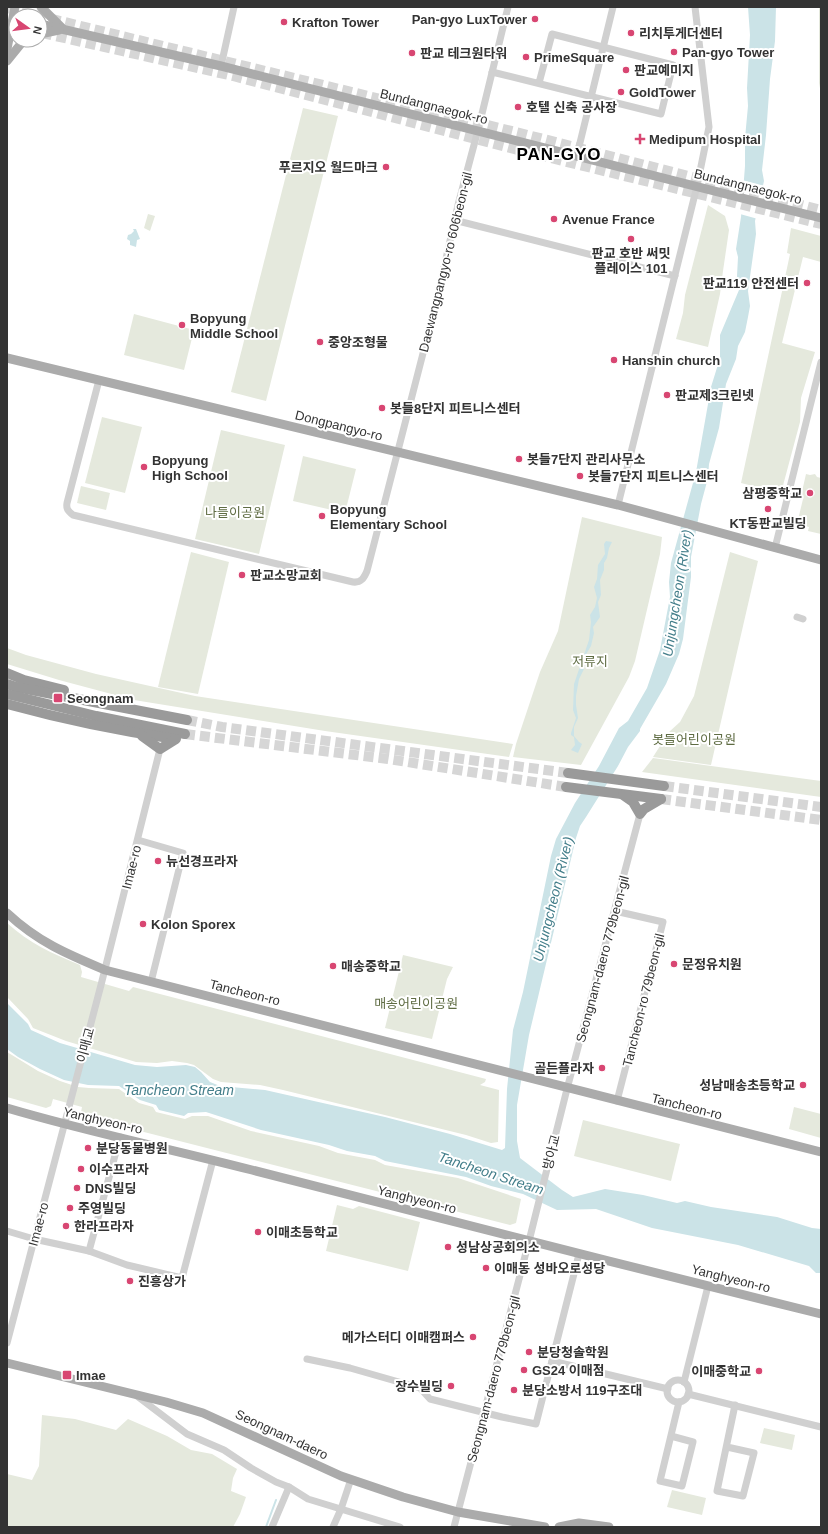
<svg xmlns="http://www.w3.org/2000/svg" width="828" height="1534" font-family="Arial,'Noto Sans KR',sans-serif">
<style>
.green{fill:#e5e9dd}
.water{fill:#cbe3e7}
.pier{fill:#fff}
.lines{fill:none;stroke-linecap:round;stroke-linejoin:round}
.stream{stroke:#cbe3e7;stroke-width:2}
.highway-tunnel{stroke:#d6d6d6;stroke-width:10;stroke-dasharray:10 5;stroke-linecap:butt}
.minor{stroke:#d0d0d0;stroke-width:7}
.major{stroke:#ababab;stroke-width:9}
.highway{stroke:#9a9a9a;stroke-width:10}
.poi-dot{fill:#d84672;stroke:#fff;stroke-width:1.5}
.labels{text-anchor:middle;stroke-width:4;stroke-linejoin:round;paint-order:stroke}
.poi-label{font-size:13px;font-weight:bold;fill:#333;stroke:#fff;text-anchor:start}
.street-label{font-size:13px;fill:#333;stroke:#fff}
.park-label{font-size:13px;fill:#5f6c43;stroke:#fff}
.water-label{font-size:14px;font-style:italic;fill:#437e8a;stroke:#fff}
.district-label{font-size:17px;font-weight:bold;letter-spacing:1px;fill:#000;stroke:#fff}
</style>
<rect width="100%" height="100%" fill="#fff"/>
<!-- green -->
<g class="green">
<path d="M 819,7 L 821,7 L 821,94 L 819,83 Z"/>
<path d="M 303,108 L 338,116 L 266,401 L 231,392 Z"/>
<path d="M 708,205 L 725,216 L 729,230 L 723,271 L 720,294 L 708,347 L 676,339 L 683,313 L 685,295 Z"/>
<path d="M 148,214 L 155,216 L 150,231 L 144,228 Z"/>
<path d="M 791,228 L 821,236 L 821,262 L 803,257 L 782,343 L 815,352 L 801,398 L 800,422 L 781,493 L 741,483 L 790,254 L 787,253 Z"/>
<path d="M 134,314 L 194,330 L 184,370 L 124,355 Z"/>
<path d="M 102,417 L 142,427 L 125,493 L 85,483 Z"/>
<path d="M 221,430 L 285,445 L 259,554 L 195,539 Z"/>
<path d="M 303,456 L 356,469 L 345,513 L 293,501 Z"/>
<path d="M 806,474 L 810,475 L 815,474 L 817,477 L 821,478 L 821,534 L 808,531 L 809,527 L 797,524 L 803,499 L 801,496 Z"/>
<path d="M 81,486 L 110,493 L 106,510 L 77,503 Z"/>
<path d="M 582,517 L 662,537 L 660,554 L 635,661 L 629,677 L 581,765 L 513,757 L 516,744 L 540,672 L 558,631 Z"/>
<path d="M 191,552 L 229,562 L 198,694 L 158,687 Z"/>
<path d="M 730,552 L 758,561 L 711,765 L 653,757 L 669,732 L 680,722 L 694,696 Z"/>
<path d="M 7,648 L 26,655 L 96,674 L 195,696 L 513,744 L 509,757 L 325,731 L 134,700 L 59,680 L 7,664 Z"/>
<path d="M 653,758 L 821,781 L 821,797 L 642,772 Z"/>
<path d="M 7,923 C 29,943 53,954 80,965 L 82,972 L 81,977 L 129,991 L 133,987 L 486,1079 L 485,1082 L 480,1085 L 499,1090 L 498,1142 L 491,1143 L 466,1135 L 283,1090 L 260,1085 L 221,1082 L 213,1079 L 194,1065 L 187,1063 L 172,1061 L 157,1063 L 136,1062 L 66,1041 L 33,1028 L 28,1019 L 7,997 Z"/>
<path d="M 403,955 L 453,967 L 447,979 L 432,1039 L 385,1028 Z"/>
<path d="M 7,1052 L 38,1071 L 60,1081 L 78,1087 L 89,1088 L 119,1089 L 139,1103 L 153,1107 L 156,1112 L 185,1119 L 192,1116 L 208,1116 L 251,1131 L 319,1146 L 338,1153 L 375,1160 L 385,1165 L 458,1178 L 521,1199 L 516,1223 L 510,1225 L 85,1117 L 81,1112 L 82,1107 L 53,1099 L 51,1106 L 46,1108 L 7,1097 Z"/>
<path d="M 794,1107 L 821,1114 L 821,1138 L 789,1129 Z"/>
<path d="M 583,1120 L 680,1144 L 671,1181 L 574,1156 Z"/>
<path d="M 337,1205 L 353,1209 L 359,1206 L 420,1222 L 408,1271 L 326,1251 Z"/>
<path d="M 42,1415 L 75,1419 L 116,1430 L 128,1419 L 167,1436 L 191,1450 L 212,1454 L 237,1469 L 233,1478 L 231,1491 L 246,1497 L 240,1514 L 233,1527 L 7,1527 L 7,1474 L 32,1480 L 39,1466 Z"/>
<path d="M 764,1428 L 795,1435 L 792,1450 L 760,1443 Z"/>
<path d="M 672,1490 L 706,1498 L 702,1515 L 667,1507 Z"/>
</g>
<!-- water -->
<g class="water">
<path d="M 748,7 L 776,7 L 775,41 L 770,79 L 766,135 L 762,170 L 764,181 L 755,221 L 756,234 L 748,291 L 750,306 L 748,317 L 745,332 L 738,346 L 736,359 L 726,384 L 719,428 L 709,464 L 708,478 L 701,504 L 691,557 L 691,577 L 683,639 L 679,654 L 666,684 L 640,729 L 640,731 L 628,747 L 618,766 L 586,817 L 580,826 L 576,838 L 529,1035 L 517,1105 L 517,1141 L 520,1158 L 562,1190 L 573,1197 L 605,1189 L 643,1195 L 677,1203 L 685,1201 L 711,1207 L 777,1217 L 812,1228 L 821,1229 L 821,1273 L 816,1273 L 809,1266 L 738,1245 L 652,1228 L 596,1209 L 557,1210 L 523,1194 L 491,1186 L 466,1177 L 385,1161 L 375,1156 L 347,1151 L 329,1145 L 261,1130 L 206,1112 L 188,1113 L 184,1116 L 159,1110 L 156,1105 L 140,1100 L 119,1086 L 88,1085 L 64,1080 L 40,1069 L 18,1057 L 7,1049 L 7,1003 L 28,1024 L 31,1030 L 60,1043 L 135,1065 L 157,1067 L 186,1065 L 195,1067 L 201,1072 L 210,1082 L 220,1086 L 265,1090 L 385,1117 L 450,1134 L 502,1150 L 505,1148 L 507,1089 L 513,1030 L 523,992 L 551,856 L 556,839 L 575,803 L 599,766 L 619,728 L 628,721 L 647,688 L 660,650 L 670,597 L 669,582 L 671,563 L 696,472 L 711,387 L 720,358 L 720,335 L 739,290 L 737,276 L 738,257 L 736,249 L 741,217 L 745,166 L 745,138 L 748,106 L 747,88 L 750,35 Z"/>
<path d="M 133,229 L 136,229 L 140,239 L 137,240 L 136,247 L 130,245 L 130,241 L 127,239 L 128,235 L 131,234 L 134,231 Z"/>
<path d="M 606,541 L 612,542 L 609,548 L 607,558 L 604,563 L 604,570 L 600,580 L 601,595 L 598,602 L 600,617 L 593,627 L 594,633 L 591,646 L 585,656 L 584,669 L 579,679 L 576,696 L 576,705 L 578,718 L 574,727 L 574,736 L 579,742 L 582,744 L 578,753 L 571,750 L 575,745 L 574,737 L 571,735 L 571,733 L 576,718 L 573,710 L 574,684 L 589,640 L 591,622 L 590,615 L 595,607 L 597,598 L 594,587 L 597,579 L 598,565 L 605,554 L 604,544 Z"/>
</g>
<!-- pier -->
<path class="pier" d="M 742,180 L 765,186 L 758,219 L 740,214 Z"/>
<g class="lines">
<!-- stream -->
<path class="stream" d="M 266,1527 L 276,1500"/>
<!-- highway-tunnel -->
<g class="highway-tunnel">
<path d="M 7,8 L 520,133 L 821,210"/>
<path d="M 42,33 L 233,76 L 518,150 L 821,224"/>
<path d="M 187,720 L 222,727 L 568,773"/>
<path d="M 185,734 L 388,759 L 566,787"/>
<path d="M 664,786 L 821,807"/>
<path d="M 661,799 L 821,820"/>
</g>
<!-- minor -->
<g class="minor">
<path d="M 221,66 L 234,7"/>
<path d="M 492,72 L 661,114 L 673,65 L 552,34 L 539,83"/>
<path d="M 577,155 L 613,7"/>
<path d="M 454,220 L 675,276"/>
<path d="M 99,380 L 67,503 C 66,509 68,511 73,515 L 353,582 C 361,583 364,578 367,571 L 437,299 L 458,205 L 478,130 L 508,7"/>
<path d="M 618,505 L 697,186 L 709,127 L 695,7"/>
<path d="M 775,548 L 821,362"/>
<path d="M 797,617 L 803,619"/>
<path d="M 138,840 L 183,853 L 151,982"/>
<path d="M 615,911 L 663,922 L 617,1101"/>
<path d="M 7,1231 L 34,1239 L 89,1251 L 127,1265 L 182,1278 L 213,1160"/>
<path d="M 89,1251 L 120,1137"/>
<path d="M 7,1343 L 101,985 L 160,749"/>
<path d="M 307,1359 L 350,1368 L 420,1388 L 430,1399 L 502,1417 L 536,1424 L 579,1254"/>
<path d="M 552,1361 L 668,1389"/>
<circle cx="678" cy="1391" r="11"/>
<path d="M 684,1382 L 708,1286"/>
<path d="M 688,1394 L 821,1427"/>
<path d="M 137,1396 L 187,1434 L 224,1450 L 251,1468 L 276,1482 L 289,1487 L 308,1499 L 400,1527"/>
<path d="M 671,1436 L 693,1442 L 682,1486 L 660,1481 L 679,1402"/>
<path d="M 727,1447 L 754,1453 L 743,1496 L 717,1491 L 735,1405"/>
<path d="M 272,1527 L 289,1487"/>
<path d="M 333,1527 L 341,1509 L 351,1479"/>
<path d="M 454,1527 L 529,1241 L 567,1089 L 640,814"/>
</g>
<!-- major -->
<g class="major">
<path d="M 41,7 L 62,28"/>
<path d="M 40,24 L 221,66 L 821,218"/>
<path d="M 40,34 L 59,30"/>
<path d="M 7,49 L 15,7"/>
<path d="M 7,61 L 24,40"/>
<path d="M 7,358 L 618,505 L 821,560"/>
<path d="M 7,913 C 38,942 67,954 105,970 L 821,1152"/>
<path d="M 7,1108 C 88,1132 171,1149 252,1170 C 442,1219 631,1267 821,1314"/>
<path d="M 7,1363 L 166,1402 L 203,1413 L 341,1476 L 403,1497 L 458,1512 L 545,1527"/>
<path d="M 559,1527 L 579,1523 L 609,1527"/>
</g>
<!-- highway -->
<g class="highway">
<path d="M 7,673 L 24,680 L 64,690"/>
<path d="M 7,684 L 16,687 L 187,720"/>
<path d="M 7,694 L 96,716 L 185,734"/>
<path d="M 7,704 C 62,719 118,731 175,739"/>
<path d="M 142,736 L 160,749 L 176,739"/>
<path d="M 568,773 L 664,786"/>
<path d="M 566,787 L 661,799"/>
<path d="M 623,795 L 633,802 L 640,814 L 644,809 L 661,799"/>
</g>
</g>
<!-- markers -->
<g class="poi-dot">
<circle cx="535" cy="19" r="4"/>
<circle cx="284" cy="22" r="4"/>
<circle cx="631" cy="33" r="4"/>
<circle cx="674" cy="52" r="4"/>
<circle cx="412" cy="53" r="4"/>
<circle cx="526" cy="57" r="4"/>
<circle cx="626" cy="70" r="4"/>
<circle cx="621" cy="92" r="4"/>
<circle cx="518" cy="107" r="4"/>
<path d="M638 133h4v4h4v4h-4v4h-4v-4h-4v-4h4z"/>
<circle cx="386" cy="167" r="4"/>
<circle cx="554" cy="219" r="4"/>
<circle cx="631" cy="239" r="4"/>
<circle cx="807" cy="283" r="4"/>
<circle cx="182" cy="325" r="4"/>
<circle cx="320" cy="342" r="4"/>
<circle cx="614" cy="360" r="4"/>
<circle cx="667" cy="395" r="4"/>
<circle cx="382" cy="408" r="4"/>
<circle cx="519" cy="459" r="4"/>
<circle cx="144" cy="467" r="4"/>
<circle cx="580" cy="476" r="4"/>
<circle cx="810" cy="493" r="4"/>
<circle cx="768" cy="509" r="4"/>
<circle cx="322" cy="516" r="4"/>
<circle cx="242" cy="575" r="4"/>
<rect x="53" y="693" width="10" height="10" rx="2"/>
<circle cx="158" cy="861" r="4"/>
<circle cx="143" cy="924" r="4"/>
<circle cx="674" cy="964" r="4"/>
<circle cx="333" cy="966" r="4"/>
<circle cx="602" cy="1068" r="4"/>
<circle cx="803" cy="1085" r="4"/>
<circle cx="88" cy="1148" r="4"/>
<circle cx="81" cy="1169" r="4"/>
<circle cx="77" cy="1188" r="4"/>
<circle cx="70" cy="1208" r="4"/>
<circle cx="66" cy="1226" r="4"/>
<circle cx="258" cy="1232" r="4"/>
<circle cx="448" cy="1247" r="4"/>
<circle cx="486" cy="1268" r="4"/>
<circle cx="130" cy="1281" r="4"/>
<circle cx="473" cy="1337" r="4"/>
<circle cx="529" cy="1352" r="4"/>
<circle cx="524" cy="1370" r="4"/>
<circle cx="759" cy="1371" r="4"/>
<rect x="62" y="1370" width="10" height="10" rx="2"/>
<circle cx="451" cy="1386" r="4"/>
<circle cx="514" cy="1390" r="4"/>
</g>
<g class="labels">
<!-- poi labels -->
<g class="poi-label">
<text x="527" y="24" text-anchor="end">Pan-gyo LuxTower</text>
<text x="292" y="27">Krafton Tower</text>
<text x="639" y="38">리치투게더센터</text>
<text x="682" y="57">Pan-gyo Tower</text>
<text x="420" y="58">판교 테크원타워</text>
<text x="534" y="62">PrimeSquare</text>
<text x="634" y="75">판교예미지</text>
<text x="629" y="97">GoldTower</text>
<text x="526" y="112">호텔 신축 공사장</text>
<text x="649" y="144">Medipum Hospital</text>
<text x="378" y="172" text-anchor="end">푸르지오 월드마크</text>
<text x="562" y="224">Avenue France</text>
<text x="631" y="258" text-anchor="middle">판교 호반 써밋<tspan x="631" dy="15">플레이스 101</tspan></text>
<text x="799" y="288" text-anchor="end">판교119 안전센터</text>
<text x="190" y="323">Bopyung<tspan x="190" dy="15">Middle School</tspan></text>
<text x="328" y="347">중앙조형물</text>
<text x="622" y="365">Hanshin church</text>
<text x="675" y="400">판교제3크린넷</text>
<text x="390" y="413">봇들8단지 피트니스센터</text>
<text x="527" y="464">봇들7단지 관리사무소</text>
<text x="152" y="465">Bopyung<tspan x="152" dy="15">High School</tspan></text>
<text x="588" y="481">봇들7단지 피트니스센터</text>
<text x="802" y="498" text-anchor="end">삼평중학교</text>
<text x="330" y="514">Bopyung<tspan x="330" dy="15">Elementary School</tspan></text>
<text x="768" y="528" text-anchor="middle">KT동판교빌딩</text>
<text x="250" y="580">판교소망교회</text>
<text x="67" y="703">Seongnam</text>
<text x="166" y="866">뉴선경프라자</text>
<text x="151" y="929">Kolon Sporex</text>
<text x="682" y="969">문정유치원</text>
<text x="341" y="971">매송중학교</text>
<text x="594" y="1073" text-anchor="end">골든플라자</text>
<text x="795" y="1090" text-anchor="end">성남매송초등학교</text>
<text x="96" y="1153">분당동물병원</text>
<text x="89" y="1174">이수프라자</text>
<text x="85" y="1193">DNS빌딩</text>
<text x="78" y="1213">주영빌딩</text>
<text x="74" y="1231">한라프라자</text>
<text x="266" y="1237">이매초등학교</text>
<text x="456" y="1252">성남상공회의소</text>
<text x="494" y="1273">이매동 성바오로성당</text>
<text x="138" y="1286">진흥상가</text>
<text x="465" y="1342" text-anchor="end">메가스터디 이매캠퍼스</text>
<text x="537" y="1357">분당청솔학원</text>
<text x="532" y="1375">GS24 이매점</text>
<text x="751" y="1376" text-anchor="end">이매중학교</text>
<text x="76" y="1380">Imae</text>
<text x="443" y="1391" text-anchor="end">장수빌딩</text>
<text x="522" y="1395">분당소방서 119구조대</text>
</g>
<!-- street labels -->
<g class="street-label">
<text transform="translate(434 106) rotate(14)" y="5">Bundangnaegok-ro</text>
<text transform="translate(748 186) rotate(14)" y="5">Bundangnaegok-ro</text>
<text transform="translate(445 262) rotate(-76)" y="5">Daewangpangyo-ro 606beon-gil</text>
<text transform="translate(339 425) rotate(14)" y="5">Dongpangyo-ro</text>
<text transform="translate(131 867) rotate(-76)" y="5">Imae-ro</text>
<text transform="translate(602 959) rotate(-75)" y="5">Seongnam-daero 779beon-gil</text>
<text transform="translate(245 992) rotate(14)" y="5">Tancheon-ro</text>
<text transform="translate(643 1000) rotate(-76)" y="5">Tancheon-ro 79beon-gil</text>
<text transform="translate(85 1045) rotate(-75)" y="5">이매교</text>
<text transform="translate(687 1106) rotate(14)" y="5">Tancheon-ro</text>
<text transform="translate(103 1120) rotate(13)" y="5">Yanghyeon-ro</text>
<text transform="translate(551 1152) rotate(-76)" y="5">방아교</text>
<text transform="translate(417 1199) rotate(14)" y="5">Yanghyeon-ro</text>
<text transform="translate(38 1224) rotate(-75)" y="5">Imae-ro</text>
<text transform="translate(731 1278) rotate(14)" y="5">Yanghyeon-ro</text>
<text transform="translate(493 1379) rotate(-75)" y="5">Seongnam-daero 779beon-gil</text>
<text transform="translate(282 1434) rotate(25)" y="5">Seongnam-daero</text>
</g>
<!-- park labels -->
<g class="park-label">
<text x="235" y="517">나들이공원</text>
<text x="590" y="666">저류지</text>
<text x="694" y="744">봇들어린이공원</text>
<text x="416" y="1008">매송어린이공원</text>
</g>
<!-- water labels -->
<g class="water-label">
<text transform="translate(677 593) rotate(-81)" y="5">Unjungcheon (River)</text>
<text transform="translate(553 899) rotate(-76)" y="5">Unjungcheon (River)</text>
<text x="179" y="1095">Tancheon Stream</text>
<text transform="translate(491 1173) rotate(18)" y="5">Tancheon Stream</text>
</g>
<!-- district labels -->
<g class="district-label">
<text x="559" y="160">PAN-GYO</text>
</g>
</g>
<!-- border -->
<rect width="828" height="1534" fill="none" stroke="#333333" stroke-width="16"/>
<!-- north arrow -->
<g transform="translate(28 28) rotate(104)"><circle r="19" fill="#ffffff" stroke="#adadad"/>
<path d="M0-3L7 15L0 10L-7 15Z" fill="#d84672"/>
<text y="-6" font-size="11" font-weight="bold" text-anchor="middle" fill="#333333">N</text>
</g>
</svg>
